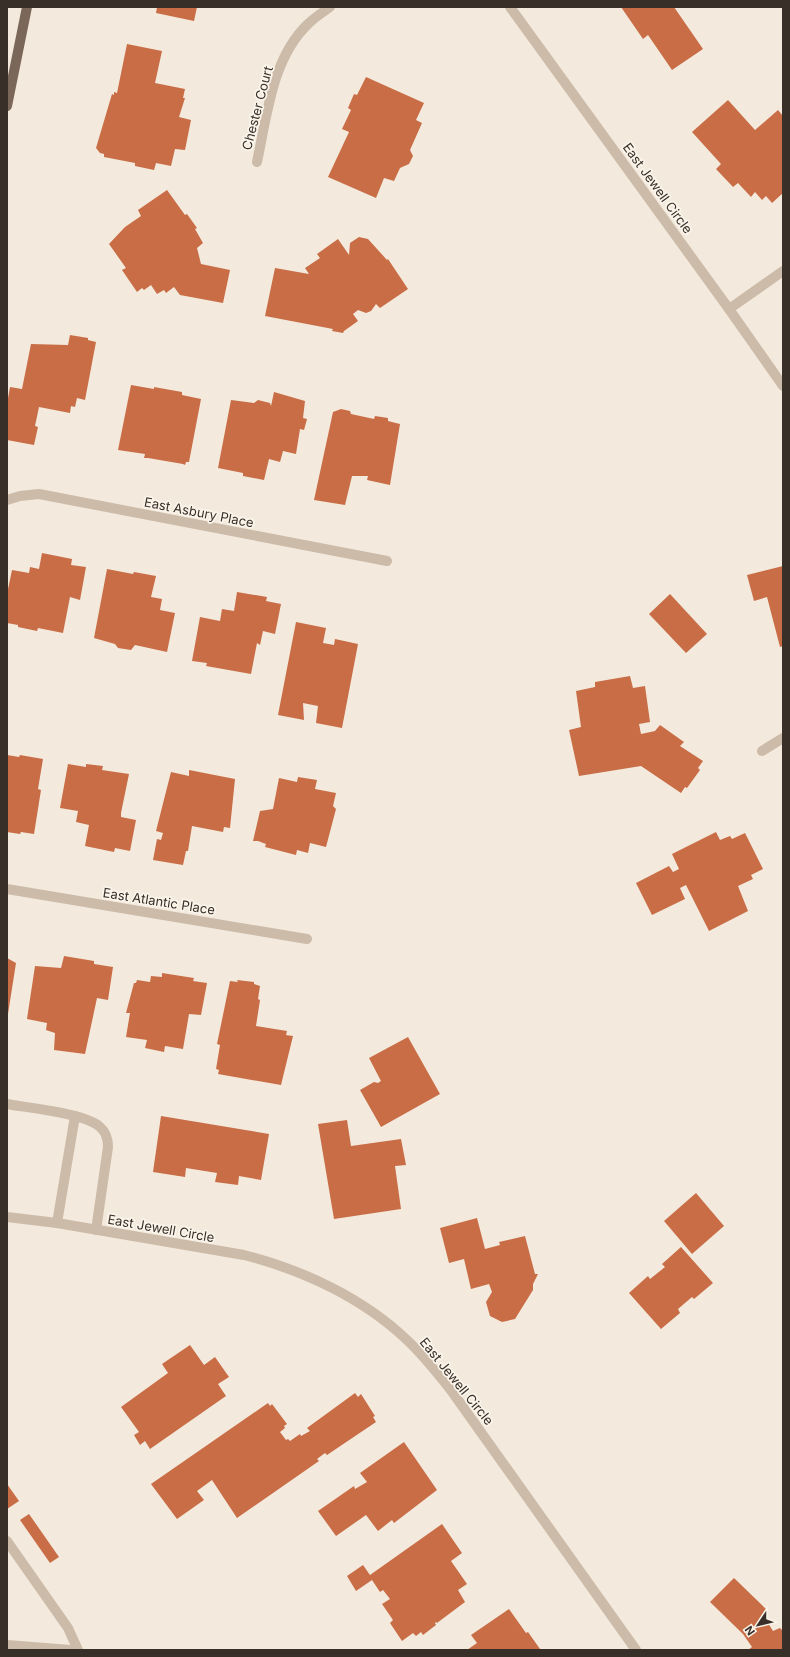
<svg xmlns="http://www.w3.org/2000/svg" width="790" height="1657" font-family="Inter,sans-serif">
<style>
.building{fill:#c96d46}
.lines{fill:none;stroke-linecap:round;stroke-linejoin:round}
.lane{stroke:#ccbba9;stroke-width:10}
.street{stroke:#ccbba9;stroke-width:10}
.primary{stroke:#7b675a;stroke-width:10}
.labels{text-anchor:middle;stroke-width:3.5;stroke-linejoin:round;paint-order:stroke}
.street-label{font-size:13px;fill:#392f29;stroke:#faf4ea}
</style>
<rect width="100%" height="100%" fill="#f3eadd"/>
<!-- building -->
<g class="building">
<path d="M 157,7 L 197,7 L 194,21 L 156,13 Z"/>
<path d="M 621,7 L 674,7 L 703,49 L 672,70 L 648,35 L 643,39 Z"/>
<path d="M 127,44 L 162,51 L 155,83 L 185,89 L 183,98 L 185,98 L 179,117 L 191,120 L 185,150 L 175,149 L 171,166 L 156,163 L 154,170 L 135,166 L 135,163 L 104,157 L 104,154 L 100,153 L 96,148 L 112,94 L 114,95 L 114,92 L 117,93 Z"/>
<path d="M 366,77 L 424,103 L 416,120 L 422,123 L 410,150 L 413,156 L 409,164 L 400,168 L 394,181 L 384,178 L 376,198 L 328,177 L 349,132 L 342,129 L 351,110 L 348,108 L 354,94 L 357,95 Z"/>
<path d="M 728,100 L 755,130 L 778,110 L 783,116 L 783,193 L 772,203 L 766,196 L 762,200 L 755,192 L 751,197 L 738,183 L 733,187 L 716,169 L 721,164 L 692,132 Z"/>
<path d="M 167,190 L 185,215 L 187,214 L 197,228 L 195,229 L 203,243 L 197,248 L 201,264 L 230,270 L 223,303 L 180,295 L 174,287 L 166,293 L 164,290 L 157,294 L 151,285 L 144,290 L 142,288 L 137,292 L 122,270 L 126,268 L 109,244 L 125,227 L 141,216 L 138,210 Z"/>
<path d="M 359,237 L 368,239 L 387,260 L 388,259 L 408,289 L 380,308 L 376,304 L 371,311 L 366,313 L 358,310 L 353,314 L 358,321 L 344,331 L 343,333 L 332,331 L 333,329 L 265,316 L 275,268 L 309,274 L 305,268 L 320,258 L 317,254 L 338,239 L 349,255 L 350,243 Z"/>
<path d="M 70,335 L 88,338 L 88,340 L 96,342 L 85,400 L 77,398 L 75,407 L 71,406 L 70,413 L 39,407 L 35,426 L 38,427 L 34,445 L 7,440 L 7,404 L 10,387 L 22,389 L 31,344 L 68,345 Z"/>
<path d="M 131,385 L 154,389 L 154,387 L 182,392 L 182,395 L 201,399 L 189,462 L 186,462 L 185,465 L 183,464 L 148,458 L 144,458 L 145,454 L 118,450 Z"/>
<path d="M 274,392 L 305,401 L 303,418 L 307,419 L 304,430 L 300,429 L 296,454 L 283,451 L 280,462 L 269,459 L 264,480 L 243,476 L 243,473 L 218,468 L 231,400 L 254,403 L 258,400 L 270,403 L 271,406 Z"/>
<path d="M 341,409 L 350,411 L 351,414 L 374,419 L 375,416 L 388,418 L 388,421 L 400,424 L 390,485 L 367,480 L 368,476 L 352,476 L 345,505 L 314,500 L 333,412 Z"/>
<path d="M 42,553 L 72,559 L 71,565 L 86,567 L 80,600 L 70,597 L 63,633 L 38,628 L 37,631 L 18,627 L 18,625 L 7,623 L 7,594 L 12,570 L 29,573 L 30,567 L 39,569 Z"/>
<path d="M 783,566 L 783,646 L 780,647 L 767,597 L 754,601 L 747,575 Z"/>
<path d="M 107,569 L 133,574 L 134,572 L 156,576 L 151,597 L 162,599 L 160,610 L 175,613 L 167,652 L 135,645 L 131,650 L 118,648 L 115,644 L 94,638 Z"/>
<path d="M 237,592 L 267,597 L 266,601 L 281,604 L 275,634 L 263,631 L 260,645 L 257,643 L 251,674 L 206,666 L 207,663 L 192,661 L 200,617 L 220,621 L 222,609 L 234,611 Z"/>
<path d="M 670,594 L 707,634 L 686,653 L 649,614 Z"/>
<path d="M 296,622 L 326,628 L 323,643 L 334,645 L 335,639 L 358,644 L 342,728 L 316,723 L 318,706 L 303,703 L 304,720 L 278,715 Z"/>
<path d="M 630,676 L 633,688 L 645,686 L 650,722 L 639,724 L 641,734 L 655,731 L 660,725 L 684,742 L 680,746 L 703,761 L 698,768 L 700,770 L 687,788 L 685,787 L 681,793 L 641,766 L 579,776 L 569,730 L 581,727 L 576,691 L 595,687 L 595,682 Z"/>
<path d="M 7,755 L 19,757 L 20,755 L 43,759 L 38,789 L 41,790 L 34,834 L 21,832 L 20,834 L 7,832 Z"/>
<path d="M 68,764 L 86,767 L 86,764 L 103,766 L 102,770 L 129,774 L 121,813 L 121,817 L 136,820 L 130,851 L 115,848 L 114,852 L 85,846 L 89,825 L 76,822 L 78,811 L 60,808 Z"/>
<path d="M 189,770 L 235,779 L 230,828 L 224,827 L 223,832 L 192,826 L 188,851 L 186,851 L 183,865 L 153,860 L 157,839 L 161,840 L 163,833 L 156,831 L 171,772 L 189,776 Z"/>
<path d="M 298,777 L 317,780 L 315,789 L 336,793 L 333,806 L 336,809 L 326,847 L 310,843 L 308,853 L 297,850 L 296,855 L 265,847 L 266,844 L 258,841 L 253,841 L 260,811 L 273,809 L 279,778 L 297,782 Z"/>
<path d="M 716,832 L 720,840 L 730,836 L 732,839 L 745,833 L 763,869 L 751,875 L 753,879 L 738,886 L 748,911 L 709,931 L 686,885 L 680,888 L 685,899 L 652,915 L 636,883 L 669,866 L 673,872 L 679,869 L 672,854 Z"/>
<path d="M 64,956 L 94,961 L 94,964 L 113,967 L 108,1000 L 97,998 L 85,1054 L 54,1050 L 55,1033 L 46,1030 L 47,1023 L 27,1019 L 35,966 L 61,968 Z"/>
<path d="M 7,958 L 16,963 L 8,1014 L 7,1014 Z"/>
<path d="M 162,973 L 194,978 L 193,981 L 207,983 L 201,1015 L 189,1014 L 183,1049 L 165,1046 L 164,1052 L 145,1048 L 147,1040 L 126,1037 L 130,1013 L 126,1013 L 134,983 L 136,983 L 137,980 L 150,982 L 151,976 L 162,977 Z"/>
<path d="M 237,980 L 254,982 L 254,984 L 260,986 L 258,999 L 260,1000 L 256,1026 L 287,1031 L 286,1035 L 293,1036 L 281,1085 L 218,1074 L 219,1070 L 216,1069 L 220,1045 L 217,1044 L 230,981 L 238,982 Z"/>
<path d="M 408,1037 L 440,1094 L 381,1127 L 360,1090 L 374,1082 L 378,1083 L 381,1081 L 369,1058 Z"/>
<path d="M 161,1116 L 269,1134 L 261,1180 L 239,1176 L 238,1185 L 215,1182 L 217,1173 L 186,1168 L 185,1177 L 153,1172 Z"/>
<path d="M 347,1120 L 351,1146 L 401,1139 L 406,1165 L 395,1166 L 401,1209 L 334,1219 L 318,1124 Z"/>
<path d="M 696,1193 L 724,1226 L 692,1254 L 664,1221 Z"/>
<path d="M 477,1218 L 485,1249 L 500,1245 L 499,1242 L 525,1236 L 535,1274 L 538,1274 L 533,1284 L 533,1290 L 515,1319 L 502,1322 L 490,1316 L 486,1302 L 492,1292 L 489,1284 L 471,1289 L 464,1259 L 449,1263 L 440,1228 Z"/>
<path d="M 681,1247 L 713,1283 L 694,1299 L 692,1297 L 678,1309 L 680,1313 L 661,1329 L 629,1293 L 648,1276 L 650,1279 L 665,1267 L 662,1264 Z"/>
<path d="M 190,1345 L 204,1365 L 215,1357 L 229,1377 L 218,1384 L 226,1396 L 150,1449 L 145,1441 L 140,1445 L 134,1435 L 139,1432 L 121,1407 L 168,1373 L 162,1364 Z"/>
<path d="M 355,1393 L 358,1397 L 361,1394 L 375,1416 L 373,1417 L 376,1422 L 327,1455 L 325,1453 L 317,1459 L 319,1461 L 237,1518 L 212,1480 L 197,1491 L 204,1500 L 177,1519 L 151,1484 L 268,1403 L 270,1406 L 272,1404 L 287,1424 L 284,1426 L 285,1428 L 280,1432 L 286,1440 L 288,1439 L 290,1441 L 300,1434 L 301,1436 L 310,1431 L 307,1428 Z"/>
<path d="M 404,1442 L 437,1490 L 394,1523 L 392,1520 L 378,1531 L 366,1515 L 336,1536 L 318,1511 L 354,1486 L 355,1489 L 367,1482 L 360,1473 Z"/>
<path d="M 7,1484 L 19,1501 L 7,1509 Z"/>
<path d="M 29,1514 L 59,1557 L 50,1563 L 20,1520 Z"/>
<path d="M 442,1524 L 462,1553 L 451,1561 L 467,1584 L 458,1590 L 465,1602 L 437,1623 L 436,1622 L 435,1623 L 436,1625 L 423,1635 L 421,1632 L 416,1636 L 413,1633 L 402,1641 L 390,1623 L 393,1620 L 382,1604 L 390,1599 L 383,1590 L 380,1592 L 372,1580 L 356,1591 L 347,1576 L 363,1565 L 370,1575 Z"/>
<path d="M 734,1578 L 767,1610 L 763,1615 L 773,1631 L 780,1628 L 783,1631 L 783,1650 L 748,1650 L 752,1647 L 743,1634 L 710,1602 Z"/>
<path d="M 509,1609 L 526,1633 L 528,1632 L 540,1649 L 467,1650 L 477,1643 L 471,1635 Z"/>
</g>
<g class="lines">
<!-- lane -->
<g class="lane">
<path d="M 762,751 L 783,738"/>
<path d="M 7,1541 L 68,1628 L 78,1650"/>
<path d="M 7,1645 L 71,1650"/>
</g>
<!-- street -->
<g class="street">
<path d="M 510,7 L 729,309 L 783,386"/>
<path d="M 257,162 C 267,116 272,58 308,24 C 314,18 323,12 330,7"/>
<path d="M 729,309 L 783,271"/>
<path d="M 7,500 L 20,496 L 39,494 L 387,561"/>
<path d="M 7,889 L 307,939"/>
<path d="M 7,1104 C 28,1108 86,1113 100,1127 C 106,1132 108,1139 108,1147 L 96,1230"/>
<path d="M 7,1217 L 57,1223 L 244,1255 C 303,1270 363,1298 407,1340 C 424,1356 439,1375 453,1393 L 636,1650"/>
<path d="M 57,1223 L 75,1116"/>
</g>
<!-- primary -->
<path class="primary" d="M 7,106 L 27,7"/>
</g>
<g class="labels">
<!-- street labels -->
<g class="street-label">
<text transform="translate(257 108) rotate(-75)" y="5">Chester Court</text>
<text transform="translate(658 188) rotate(54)" y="5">East Jewell Circle</text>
<text transform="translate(199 512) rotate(11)" y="5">East Asbury Place</text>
<text transform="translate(159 901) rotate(9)" y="5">East Atlantic Place</text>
<text transform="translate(161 1228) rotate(10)" y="5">East Jewell Circle</text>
<text transform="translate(457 1381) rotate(51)" y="5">East Jewell Circle</text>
</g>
</g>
<!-- border -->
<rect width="790" height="1657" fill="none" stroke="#392f29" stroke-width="16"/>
<!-- north arrow -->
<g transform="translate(758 1625) rotate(235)" stroke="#faf4ea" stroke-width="3" paint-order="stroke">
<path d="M0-3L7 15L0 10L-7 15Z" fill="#392f29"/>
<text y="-6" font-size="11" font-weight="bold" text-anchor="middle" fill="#392f29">N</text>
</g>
</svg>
